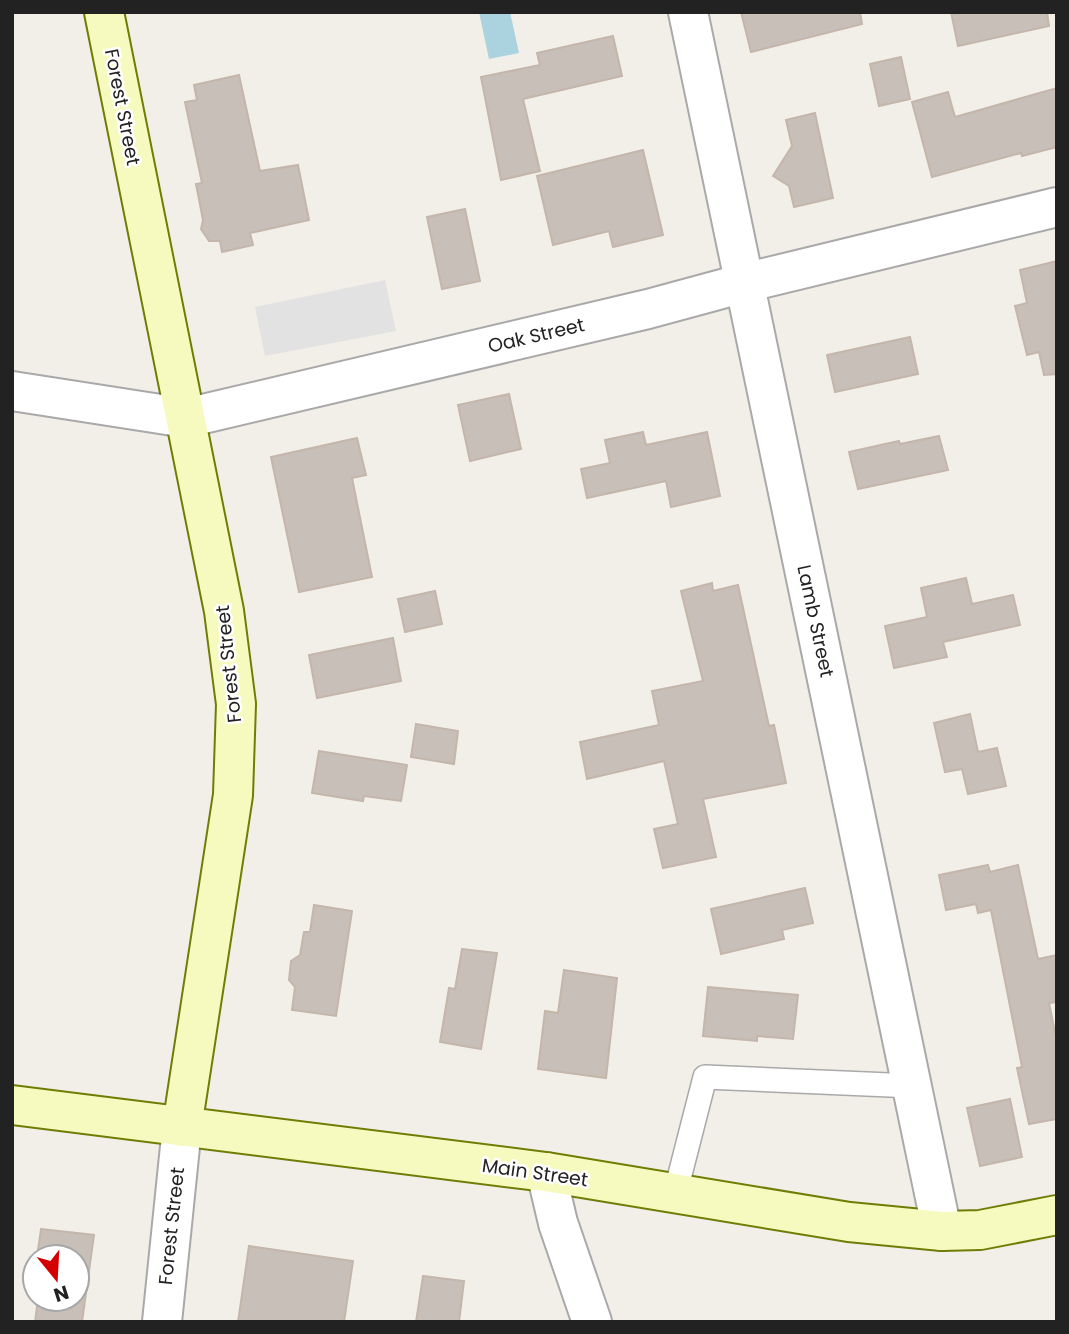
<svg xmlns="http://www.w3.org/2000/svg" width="1069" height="1334" font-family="Poppins,sans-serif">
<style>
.parking{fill:#e2e2e2}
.water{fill:#aad3df}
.building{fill:#c7bfb8;stroke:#c4b6ab;stroke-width:2}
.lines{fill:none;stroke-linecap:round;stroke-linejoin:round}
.lane-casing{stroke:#a9a9a9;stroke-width:26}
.street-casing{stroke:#a9a9a9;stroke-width:42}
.secondary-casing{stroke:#707d05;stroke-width:42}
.lane{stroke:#fff;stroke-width:23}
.street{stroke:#fff;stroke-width:38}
.secondary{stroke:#f7fabf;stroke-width:38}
.labels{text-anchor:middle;stroke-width:5;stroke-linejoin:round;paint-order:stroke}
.street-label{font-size:19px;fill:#222;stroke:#fff}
</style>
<rect width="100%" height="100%" fill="#f2efe9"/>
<!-- parking -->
<path class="parking" d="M 385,280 L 396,331 L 265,356 L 255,307 Z"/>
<!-- water -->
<path class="water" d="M 479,12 L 510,12 L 519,53 L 489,59 Z"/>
<!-- building -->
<g class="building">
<path d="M 741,12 L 860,12 L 862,24 L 751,52 Z"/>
<path d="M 951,12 L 1047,12 L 1049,26 L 958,46 Z"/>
<path d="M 613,36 L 622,76 L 523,99 L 540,171 L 501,180 L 481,77 L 540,65 L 537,53 Z"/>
<path d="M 901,57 L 910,99 L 879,106 L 870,64 Z"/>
<path d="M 239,75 L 260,171 L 298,165 L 309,220 L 250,233 L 253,245 L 222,252 L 220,241 L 209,241 L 201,229 L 203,220 L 196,184 L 202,183 L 185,102 L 197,100 L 194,85 Z"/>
<path d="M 1057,88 L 1057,147 L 1022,156 L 1021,153 L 932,177 L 912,102 L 948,92 L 955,117 Z"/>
<path d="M 815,113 L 833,198 L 794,207 L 789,186 L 773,176 L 792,146 L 786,120 Z"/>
<path d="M 643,150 L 663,235 L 613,247 L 609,231 L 553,245 L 537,176 Z"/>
<path d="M 465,209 L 480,281 L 442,289 L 427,217 Z"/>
<path d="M 1057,261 L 1057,374 L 1044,375 L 1039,352 L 1027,355 L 1015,306 L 1027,303 L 1020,270 Z"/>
<path d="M 910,337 L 918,374 L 835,392 L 827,355 Z"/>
<path d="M 509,394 L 521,449 L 470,461 L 458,405 Z"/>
<path d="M 643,432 L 646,445 L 707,432 L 720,496 L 671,507 L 666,481 L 587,498 L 581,469 L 610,463 L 605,440 Z"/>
<path d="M 939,436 L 948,470 L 858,489 L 849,452 L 899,441 L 900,444 Z"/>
<path d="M 357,438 L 366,475 L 352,478 L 372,577 L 299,592 L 271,457 Z"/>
<path d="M 966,578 L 972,604 L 1013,595 L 1020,625 L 943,642 L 947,657 L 894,668 L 885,626 L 927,617 L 921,588 Z"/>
<path d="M 712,583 L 713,591 L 738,585 L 769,726 L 774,725 L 786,783 L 703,799 L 716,857 L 663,868 L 654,829 L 678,824 L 664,761 L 587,779 L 580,742 L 659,725 L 652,691 L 703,681 L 681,591 Z"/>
<path d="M 435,591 L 442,624 L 405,632 L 398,599 Z"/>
<path d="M 393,638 L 401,681 L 317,698 L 309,655 Z"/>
<path d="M 970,714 L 978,752 L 997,748 L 1006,786 L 968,794 L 962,769 L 945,772 L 934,723 Z"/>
<path d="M 416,724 L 458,731 L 454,764 L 411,757 Z"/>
<path d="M 319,751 L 407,765 L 401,801 L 364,796 L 363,801 L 312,793 Z"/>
<path d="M 988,865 L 990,872 L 1018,865 L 1038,959 L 1057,955 L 1057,1002 L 1049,1003 L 1057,1042 L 1057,1119 L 1029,1124 L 1017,1068 L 1022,1067 L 991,910 L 978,913 L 976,904 L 946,910 L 939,875 Z"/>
<path d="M 805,888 L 813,923 L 782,930 L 784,939 L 721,954 L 711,909 Z"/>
<path d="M 314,905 L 352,911 L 336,1016 L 292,1010 L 295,987 L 289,980 L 291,961 L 300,955 L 304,932 L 310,932 Z"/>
<path d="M 462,949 L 497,953 L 481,1049 L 440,1042 L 449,988 L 455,989 Z"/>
<path d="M 564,970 L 617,978 L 606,1078 L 538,1069 L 545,1011 L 558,1013 Z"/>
<path d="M 708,987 L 798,995 L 793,1039 L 757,1036 L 757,1041 L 703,1036 Z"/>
<path d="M 1010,1099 L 1022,1157 L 980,1166 L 967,1108 Z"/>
<path d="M 41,1229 L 94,1235 L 82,1322 L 35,1322 L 38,1299 L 77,1299 L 77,1257 L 37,1257 Z"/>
<path d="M 249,1246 L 353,1261 L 344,1322 L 238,1322 Z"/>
<path d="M 423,1276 L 464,1281 L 459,1322 L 416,1322 Z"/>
</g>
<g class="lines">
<!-- lane casing -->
<g class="lane-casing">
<path id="lane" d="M 675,1194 L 705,1077 L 913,1086"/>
</g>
<!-- street casing -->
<g class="street-casing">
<g id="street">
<path d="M 688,12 L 942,1231"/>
<path d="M 12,391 L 186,418 L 648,309 L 744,283 L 1057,207"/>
<path d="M 546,1172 L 558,1223 L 592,1322"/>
<path d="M 162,1322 L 182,1127"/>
</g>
</g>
<!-- secondary casing -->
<g class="secondary-casing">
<g id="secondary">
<path d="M 104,12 L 224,611 L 236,704 L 233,795 L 182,1127"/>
<path d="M 12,1105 L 546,1172 L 849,1222 L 942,1231 L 980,1230 L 1057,1215"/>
</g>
</g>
<!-- lane -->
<use href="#lane" class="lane"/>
<!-- street -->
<use href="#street" class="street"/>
<!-- secondary -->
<use href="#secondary" class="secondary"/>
</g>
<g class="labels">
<!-- street labels -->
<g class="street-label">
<text transform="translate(123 107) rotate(79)" y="7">Forest Street</text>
<text transform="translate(536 335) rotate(-13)" y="7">Oak Street</text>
<text transform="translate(816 621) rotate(78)" y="7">Lamb Street</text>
<text transform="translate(228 664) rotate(-96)" y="7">Forest Street</text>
<text transform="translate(535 1172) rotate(8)" y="7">Main Street</text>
<text transform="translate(171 1226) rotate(-84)" y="7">Forest Street</text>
</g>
</g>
<!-- border -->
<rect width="1069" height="1334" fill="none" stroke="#222222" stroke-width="28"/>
<!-- north arrow -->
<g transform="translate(56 1278) rotate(162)"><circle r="33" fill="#ffffff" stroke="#a7a7a7" stroke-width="2"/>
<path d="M0-5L12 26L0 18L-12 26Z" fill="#d40000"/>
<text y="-10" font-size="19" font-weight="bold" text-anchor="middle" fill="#222222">N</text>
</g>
</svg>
